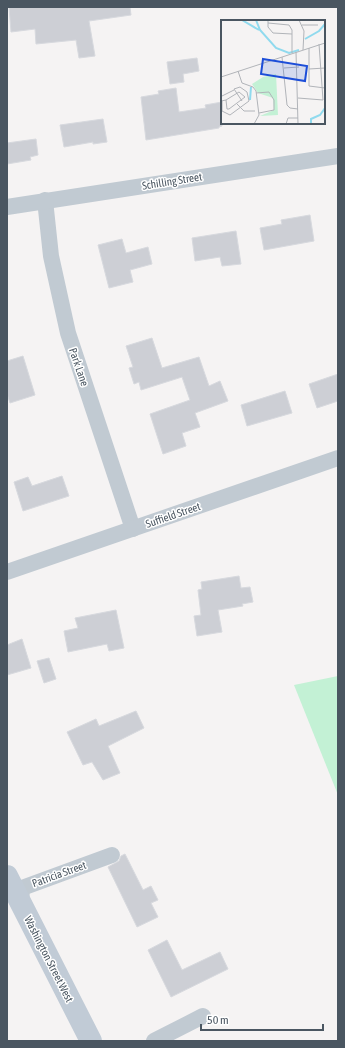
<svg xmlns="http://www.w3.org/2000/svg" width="345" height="1048" font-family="'Asap Condensed',sans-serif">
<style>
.green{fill:#c3f1d5}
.building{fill:#cdcfd5;stroke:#d7d9de}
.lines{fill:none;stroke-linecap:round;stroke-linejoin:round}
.street{stroke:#c1cad2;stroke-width:16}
.secondary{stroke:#c1cbd6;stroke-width:22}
.labels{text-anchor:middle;stroke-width:3;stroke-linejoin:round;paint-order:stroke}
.street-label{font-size:11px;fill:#4a5661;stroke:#fff}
.inset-river{fill:none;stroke:#90daee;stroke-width:2}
.inset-road{fill:none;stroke:#b1b4b9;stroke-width:1}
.view{fill:#1d4ed8;fill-opacity:0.15;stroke:#1d4ed8;stroke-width:2}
.inset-edge{fill:none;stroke:#4a5661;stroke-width:2}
</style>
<rect width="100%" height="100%" fill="#f5f3f3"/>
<!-- green -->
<path class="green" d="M 338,676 L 338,795 L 294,685 Z"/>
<!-- building -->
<g class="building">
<path d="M 9,7 L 130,7 L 131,15 L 89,21 L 95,56 L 79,58 L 76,40 L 36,44 L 35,29 L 11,32 Z"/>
<path d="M 197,58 L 199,71 L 183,74 L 184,82 L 170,84 L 167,62 Z"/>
<path d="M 176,88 L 179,112 L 206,108 L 205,105 L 222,102 L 222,126 L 219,127 L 219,128 L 146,140 L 141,97 L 159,94 L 158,91 Z"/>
<path d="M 103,119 L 107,142 L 93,144 L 93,142 L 64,147 L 60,125 Z"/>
<path d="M 36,139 L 38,155 L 30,157 L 31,160 L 7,164 L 7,143 Z"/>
<path d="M 310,215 L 314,241 L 264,250 L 260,228 L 282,224 L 281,220 Z"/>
<path d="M 236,231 L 241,264 L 222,266 L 220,257 L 195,261 L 192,238 Z"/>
<path d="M 122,239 L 126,253 L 148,247 L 152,264 L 130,270 L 133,282 L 109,288 L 98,245 Z"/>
<path d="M 152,338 L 162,368 L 199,357 L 209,386 L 220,381 L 228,401 L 195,413 L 200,427 L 182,433 L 186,446 L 163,454 L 150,414 L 190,400 L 182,377 L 141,390 L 139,382 L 134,384 L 129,368 L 133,367 L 126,346 Z"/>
<path d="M 23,356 L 35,395 L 10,403 L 7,394 L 7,361 Z"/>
<path d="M 338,374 L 338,401 L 317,408 L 309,384 Z"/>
<path d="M 285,391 L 292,413 L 247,426 L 241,405 Z"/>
<path d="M 62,476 L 69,496 L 23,511 L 14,482 L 28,477 L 32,486 Z"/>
<path d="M 239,576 L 241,588 L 250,587 L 253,602 L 242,604 L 243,606 L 218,610 L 222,632 L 197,636 L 194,616 L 201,615 L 198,590 L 202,589 L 201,582 Z"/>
<path d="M 116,610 L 124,648 L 109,651 L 107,644 L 68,652 L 64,631 L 78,628 L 75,618 Z"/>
<path d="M 22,639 L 31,668 L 7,675 L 7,645 Z"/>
<path d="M 49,658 L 56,679 L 44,683 L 37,661 Z"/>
<path d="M 136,711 L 144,728 L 108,746 L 120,773 L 103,780 L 92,762 L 83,765 L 67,732 L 96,719 L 99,726 Z"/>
<path d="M 125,854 L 143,890 L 151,886 L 158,900 L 151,903 L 158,917 L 137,927 L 108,867 L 119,861 L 121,856 Z"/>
<path d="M 167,940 L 182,970 L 220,952 L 228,969 L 171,997 L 148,950 Z"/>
</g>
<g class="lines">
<!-- street -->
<g class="street">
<path d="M 45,200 L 51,256 L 68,333 L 133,529"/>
<path d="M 7,207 L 338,156"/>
<path d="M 7,572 L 338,458"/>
<path d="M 21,904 L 22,888 L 112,855"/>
<path d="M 154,1041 L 203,1016"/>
</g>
<!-- secondary -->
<path class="secondary" d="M 7,876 L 91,1041"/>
</g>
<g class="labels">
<!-- street labels -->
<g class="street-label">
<text transform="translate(172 181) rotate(-9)" y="4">Schilling Street</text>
<text transform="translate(79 367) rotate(71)" y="4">Park Lane</text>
<text transform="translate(173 515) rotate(-19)" y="4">Suffield Street</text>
<text transform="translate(59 874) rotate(-20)" y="4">Patricia Street</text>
<text transform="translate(49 959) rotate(63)" y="4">Washington Street West</text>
</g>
</g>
<!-- overview -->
<g transform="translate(221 20)">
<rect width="104" height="104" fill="#f5f3f3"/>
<path d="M 55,54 L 57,95 L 39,96 L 53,90 L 52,78 L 37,73 L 31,64 L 42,57 Z" fill="#c3f1d5"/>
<path class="inset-river" d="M 21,0 L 38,10M 35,0 L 39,10 L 55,28 L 68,33 L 78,30M 84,19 L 98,11 L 104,4M 29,80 L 30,67M 90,104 L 90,99 L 99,95 L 104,88"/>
<path class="inset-road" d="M 47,0 L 47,7 L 52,13 L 71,14M 78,0 L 83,11 L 82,30M 47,3 L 68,5 L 71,10 L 71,33M 81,5 L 97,5M 88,28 L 88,66 L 104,68M 75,32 L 77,104M 61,37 L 66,85 L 69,88 L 77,89M 63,48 L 78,47M 88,49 L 104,48M 17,51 L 21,63M 0,57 L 104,23M 21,63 L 32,67 L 35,71 L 38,95 L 33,104M 35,73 L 48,72 L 53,80 L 53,90 L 38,93M 1,76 L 13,70M 77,78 L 102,80 L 98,24M 0,81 L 5,80 L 18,72 L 24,77 L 8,89 L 6,89 L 5,80M 1,81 L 1,91 L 9,95 L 28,81 L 26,72 L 19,67 L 13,69 L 21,81M 16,84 L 23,91 L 34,91M 65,104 L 67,98 L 77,98"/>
<path class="view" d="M 42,39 L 86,46 L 84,61 L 40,54 Z"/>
<rect width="104" height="104" class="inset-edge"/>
</g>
<!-- border -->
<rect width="345" height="1048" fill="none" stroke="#4a5661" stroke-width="16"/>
<!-- scale -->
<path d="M201 1024v6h122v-6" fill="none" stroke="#4a5661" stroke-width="2"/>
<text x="207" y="1024" font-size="12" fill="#4a5661" stroke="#ffffff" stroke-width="3" paint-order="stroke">50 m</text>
</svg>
